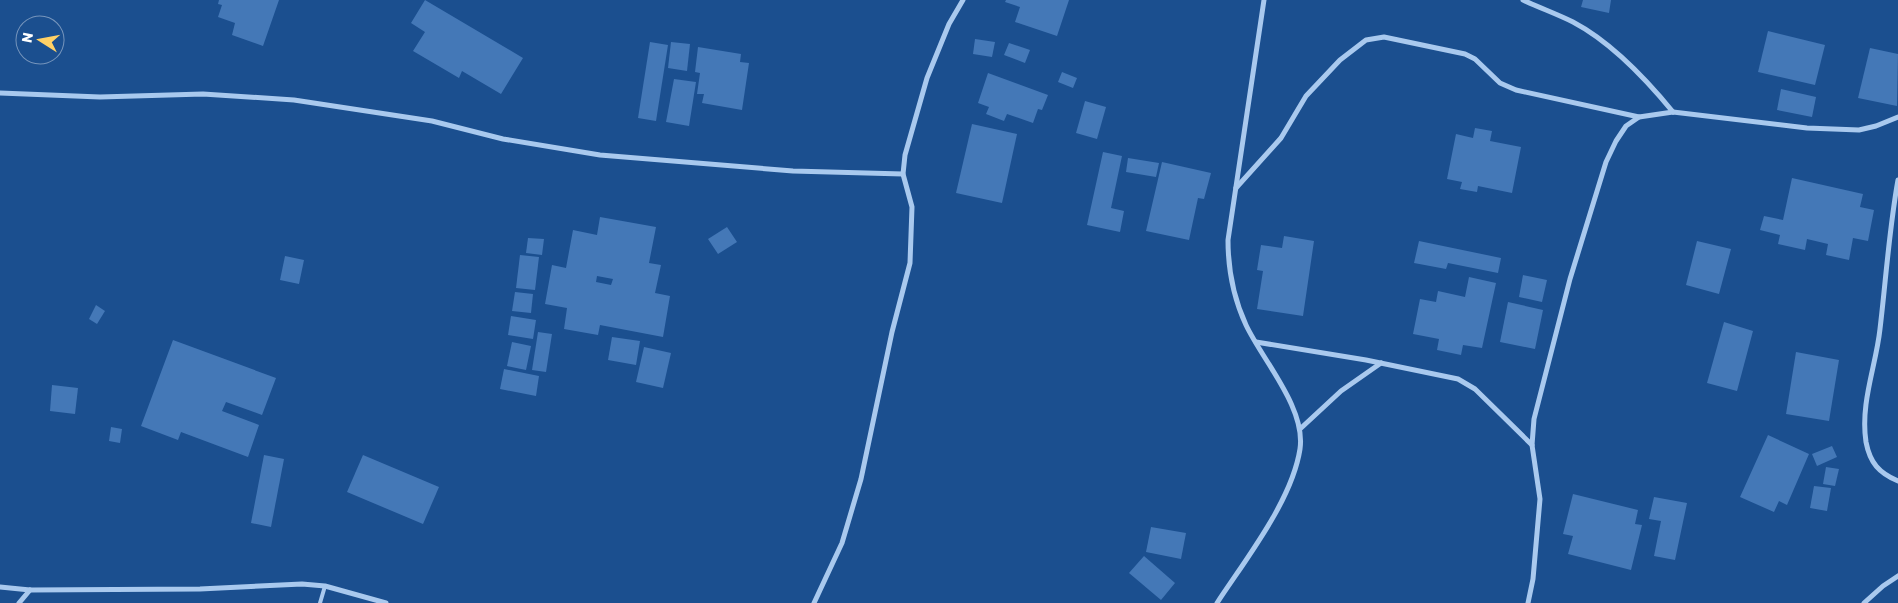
<svg xmlns="http://www.w3.org/2000/svg" width="1898" height="603" font-family="Rubik,sans-serif">
<style>
.building{fill:#4478b7;fill-rule:evenodd}
.lines{fill:none;stroke-linecap:round;stroke-linejoin:round}
.lane{stroke:#a9c9ee;stroke-width:4}
.street{stroke:#a9c9ee;stroke-width:5}
</style>
<rect width="100%" height="100%" fill="#1b4f8f"/>
<!-- building -->
<g class="building">
<path d="M 219,0 L 279,0 L 263,46 L 232,35 L 235,23 L 218,17 L 222,5 L 218,4 Z"/>
<path d="M 425,0 L 523,58 L 501,94 L 462,71 L 459,78 L 413,51 L 425,32 L 411,23 Z"/>
<path d="M 1006,0 L 1069,0 L 1057,36 L 1015,22 L 1020,7 L 1005,2 Z"/>
<path d="M 1583,0 L 1611,0 L 1609,13 L 1581,7 Z"/>
<path d="M 1768,31 L 1825,45 L 1815,85 L 1758,72 Z"/>
<path d="M 975,39 L 995,42 L 992,57 L 973,54 Z"/>
<path d="M 650,42 L 668,45 L 656,121 L 638,118 Z"/>
<path d="M 671,42 L 690,44 L 687,71 L 668,68 Z"/>
<path d="M 1009,43 L 1030,50 L 1025,63 L 1004,55 Z"/>
<path d="M 698,47 L 741,54 L 740,62 L 749,63 L 742,110 L 702,103 L 704,94 L 697,94 L 700,73 L 695,72 Z"/>
<path d="M 1870,48 L 1898,54 L 1897,106 L 1858,98 Z"/>
<path d="M 1062,72 L 1077,78 L 1073,88 L 1058,82 Z"/>
<path d="M 988,73 L 1048,95 L 1042,110 L 1038,109 L 1033,123 L 1007,114 L 1004,121 L 986,114 L 989,107 L 978,103 Z"/>
<path d="M 674,79 L 696,82 L 689,126 L 666,122 Z"/>
<path d="M 1781,89 L 1816,97 L 1812,117 L 1777,110 Z"/>
<path d="M 1085,101 L 1106,107 L 1097,139 L 1076,133 Z"/>
<path d="M 972,124 L 1017,134 L 1002,203 L 956,193 Z"/>
<path d="M 1475,128 L 1492,131 L 1490,141 L 1521,147 L 1512,193 L 1478,186 L 1477,192 L 1460,189 L 1462,182 L 1447,179 L 1456,134 L 1473,138 Z"/>
<path d="M 1103,152 L 1122,156 L 1111,208 L 1124,211 L 1120,232 L 1087,225 Z"/>
<path d="M 1128,158 L 1159,163 L 1156,177 L 1126,172 Z"/>
<path d="M 1162,162 L 1211,173 L 1204,199 L 1198,198 L 1189,240 L 1146,231 Z"/>
<path d="M 1792,178 L 1863,194 L 1860,207 L 1874,210 L 1868,241 L 1853,238 L 1849,260 L 1826,255 L 1828,244 L 1807,239 L 1805,250 L 1778,244 L 1780,235 L 1760,230 L 1764,216 L 1783,220 Z"/>
<path d="M 600,217 L 656,227 L 649,263 L 661,265 L 655,293 L 670,296 L 663,337 L 600,325 L 598,335 L 564,329 L 567,308 L 545,304 L 552,265 L 566,268 L 573,230 L 597,235 ZM 597,276 L 613,279 L 611,285 L 596,282 Z"/>
<path d="M 727,227 L 737,242 L 718,254 L 708,239 Z"/>
<path d="M 1284,236 L 1314,241 L 1303,316 L 1257,309 L 1263,271 L 1257,270 L 1261,245 L 1282,248 Z"/>
<path d="M 528,238 L 544,239 L 542,255 L 526,253 Z"/>
<path d="M 1419,241 L 1501,258 L 1498,273 L 1448,263 L 1446,269 L 1414,263 Z"/>
<path d="M 1697,241 L 1731,249 L 1719,294 L 1686,285 Z"/>
<path d="M 520,255 L 539,257 L 535,290 L 516,288 Z"/>
<path d="M 285,256 L 304,260 L 299,284 L 280,280 Z"/>
<path d="M 1523,275 L 1547,280 L 1542,302 L 1519,297 Z"/>
<path d="M 1469,277 L 1496,283 L 1482,348 L 1463,345 L 1461,355 L 1437,350 L 1439,339 L 1413,334 L 1420,299 L 1436,302 L 1438,291 L 1465,297 Z"/>
<path d="M 515,292 L 533,294 L 531,313 L 512,311 Z"/>
<path d="M 1508,302 L 1543,310 L 1535,349 L 1500,342 Z"/>
<path d="M 96,305 L 105,311 L 97,324 L 89,319 Z"/>
<path d="M 511,316 L 536,320 L 533,339 L 508,335 Z"/>
<path d="M 1724,322 L 1753,331 L 1737,391 L 1707,383 Z"/>
<path d="M 538,332 L 552,334 L 546,372 L 532,370 Z"/>
<path d="M 612,337 L 640,341 L 636,365 L 608,360 Z"/>
<path d="M 173,340 L 276,378 L 262,415 L 226,402 L 222,411 L 259,425 L 248,457 L 181,432 L 178,440 L 141,426 Z"/>
<path d="M 512,342 L 531,346 L 526,370 L 507,366 Z"/>
<path d="M 644,347 L 671,353 L 663,388 L 636,382 Z"/>
<path d="M 1796,352 L 1839,360 L 1829,421 L 1786,414 Z"/>
<path d="M 504,369 L 539,376 L 536,396 L 500,389 Z"/>
<path d="M 52,385 L 78,388 L 75,414 L 50,411 Z"/>
<path d="M 111,427 L 122,429 L 120,443 L 109,441 Z"/>
<path d="M 1768,435 L 1809,454 L 1787,505 L 1779,501 L 1774,512 L 1740,497 Z"/>
<path d="M 1832,446 L 1837,457 L 1817,466 L 1812,454 Z"/>
<path d="M 264,455 L 284,459 L 271,527 L 251,523 Z"/>
<path d="M 363,455 L 439,487 L 423,524 L 347,492 Z"/>
<path d="M 1826,467 L 1839,469 L 1835,486 L 1823,484 Z"/>
<path d="M 1814,486 L 1831,488 L 1827,511 L 1810,508 Z"/>
<path d="M 1573,494 L 1638,510 L 1635,524 L 1642,525 L 1631,570 L 1568,554 L 1573,536 L 1563,534 Z"/>
<path d="M 1654,497 L 1687,503 L 1675,560 L 1654,556 L 1661,521 L 1649,519 Z"/>
<path d="M 1151,527 L 1186,533 L 1181,559 L 1146,552 Z"/>
<path d="M 1144,556 L 1175,583 L 1161,600 L 1129,573 Z"/>
</g>
<g class="lines">
<!-- lane -->
<path class="lane" d="M 320,603 L 325,586"/>
<!-- street -->
<g class="street">
<path d="M 1523,0 C 1540,8 1557,14 1573,22 C 1611,42 1646,79 1673,112"/>
<path d="M 0,93 L 100,97 L 203,94 L 294,100 L 432,121 L 503,139 L 600,155 L 793,171 L 903,174"/>
<path d="M 1898,180 C 1889,230 1886,279 1880,329 C 1876,366 1860,403 1866,442 C 1870,463 1879,473 1898,481"/>
<path d="M 1236,188 L 1281,138 L 1306,96 L 1340,60 L 1366,40 L 1384,37 L 1465,54 L 1475,59 L 1500,83 L 1516,90 L 1639,117"/>
<path d="M 1256,342 L 1366,360 L 1458,379 L 1475,389 L 1532,445"/>
<path d="M 1300,429 L 1341,391 L 1381,363"/>
<path d="M 0,587 L 30,590 L 200,589 L 302,584 L 325,586 L 386,603"/>
<path d="M 19,603 L 30,590"/>
<path d="M 814,603 L 842,543 L 861,479 L 892,332 L 910,263 L 912,207 L 903,174 L 905,155 L 927,78 L 949,24 L 963,0"/>
<path d="M 1217,603 C 1245,560 1292,501 1300,449 C 1306,408 1263,361 1246,325 C 1233,297 1228,271 1228,240 L 1264,0"/>
<path d="M 1528,603 L 1533,579 L 1540,499 L 1532,445 L 1534,419 L 1570,279 L 1606,162 L 1616,141 L 1626,126 L 1639,117 L 1673,112 L 1807,128 L 1859,130 L 1876,126 L 1898,117"/>
<path d="M 1864,603 L 1883,586 L 1898,576"/>
</g>
</g>
<!-- north arrow -->
<g transform="translate(40 40) rotate(281)"><circle r="24" fill="#1b4f8f" stroke="#7695bc"/>
<path d="M0-4L9 19L0 12L-9 19Z" fill="#ffd166"/>
<text y="-8" font-size="14" font-weight="bold" text-anchor="middle" fill="#ffffff">N</text>
</g>
</svg>
